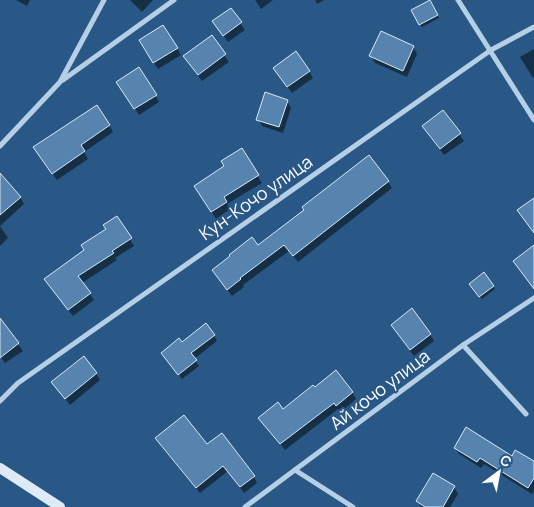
<svg xmlns="http://www.w3.org/2000/svg" width="534" height="507" font-family="Manrope,sans-serif">
<style>
.shadow{fill:#0007}
.building{fill:#5684af;stroke:#d8e8f6}
.lines{fill:none;stroke-linecap:round;stroke-linejoin:round}
.minor{stroke:#b5cfe7;stroke-width:5}
.secondary{stroke:#deebf7;stroke-width:10}
.labels{text-anchor:middle;stroke-width:4;stroke-linejoin:round;paint-order:stroke}
.street-label{font-size:18px;fill:#fff;stroke:#295886}
</style>
<rect width="100%" height="100%" fill="#295886"/>
<!-- shadow -->
<g class="shadow">
<path d="M 16,0 L 30,0 L 27,6 Z"/>
<path d="M 130,0 L 153,0 L 142,12 Z"/>
<path d="M 255,0 L 273,0 L 261,9 Z"/>
<path d="M 315,0 L 324,0 L 317,4 Z"/>
<path d="M 430,1 L 439,18 L 422,27 L 412,10 Z"/>
<path d="M 231,9 L 245,30 L 228,42 L 218,28 Z"/>
<path d="M 212,36 L 229,62 L 202,81 L 189,63 Z"/>
<path d="M 144,47 L 177,48 L 181,55 L 158,69 Z"/>
<path d="M 413,47 L 417,54 L 407,77 L 375,63 L 371,56 Z"/>
<path d="M 534,49 L 534,77 L 533,78 L 520,57 Z"/>
<path d="M 139,69 L 159,102 L 139,115 L 118,82 Z"/>
<path d="M 309,71 L 313,78 L 292,93 L 279,75 Z"/>
<path d="M 287,101 L 291,108 L 283,133 L 262,126 L 258,119 Z"/>
<path d="M 443,111 L 464,141 L 444,155 L 427,133 Z"/>
<path d="M 109,125 L 113,132 L 84,152 L 88,159 L 57,180 L 39,154 Z"/>
<path d="M 241,150 L 262,183 L 227,204 L 230,209 L 216,219 L 200,193 Z"/>
<path d="M 388,182 L 392,188 L 298,262 L 289,251 L 243,285 L 244,287 L 232,296 L 218,277 Z"/>
<path d="M 0,183 L 20,197 L 24,204 L 0,226 Z"/>
<path d="M 117,218 L 134,246 L 115,258 L 117,260 L 82,283 L 94,300 L 73,316 L 50,286 L 107,230 Z"/>
<path d="M 0,226 L 8,238 L 0,246 Z"/>
<path d="M 493,286 L 495,289 L 482,299 L 472,287 Z"/>
<path d="M 2,323 L 23,351 L 5,363 L 0,356 L 0,325 Z"/>
<path d="M 396,332 L 430,334 L 434,341 L 414,356 Z"/>
<path d="M 214,335 L 217,341 L 194,359 L 199,366 L 182,379 L 162,353 L 181,343 Z"/>
<path d="M 96,373 L 100,380 L 70,405 L 53,383 Z"/>
<path d="M 315,389 L 352,392 L 356,399 L 341,412 L 338,409 L 285,450 L 260,418 L 283,411 Z"/>
<path d="M 160,445 L 207,446 L 254,477 L 257,483 L 244,493 L 228,471 L 200,493 Z"/>
<path d="M 455,448 L 512,457 L 534,463 L 534,491 L 532,494 L 484,464 L 481,468 L 459,454 Z"/>
<path d="M 454,487 L 458,494 L 450,507 L 421,507 L 418,501 Z"/>
</g>
<!-- building -->
<g class="building">
<path d="M 430,0 L 438,15 L 419,25 L 411,10 Z"/>
<path d="M 231,8 L 242,22 L 223,36 L 212,21 Z"/>
<path d="M 163,25 L 178,48 L 153,63 L 139,40 Z"/>
<path d="M 381,31 L 414,46 L 403,71 L 369,56 Z"/>
<path d="M 212,35 L 226,54 L 198,75 L 183,56 Z"/>
<path d="M 296,51 L 310,71 L 287,87 L 273,68 Z"/>
<path d="M 139,67 L 157,95 L 134,109 L 116,82 Z"/>
<path d="M 265,92 L 288,100 L 279,127 L 256,120 Z"/>
<path d="M 97,105 L 110,125 L 81,145 L 85,151 L 52,174 L 33,147 Z"/>
<path d="M 443,110 L 461,133 L 440,149 L 422,126 Z"/>
<path d="M 242,148 L 259,175 L 224,197 L 227,202 L 211,212 L 194,186 L 224,166 L 221,161 Z"/>
<path d="M 369,155 L 389,181 L 293,256 L 284,245 L 240,278 L 241,279 L 227,290 L 212,270 L 230,256 L 229,255 L 252,237 L 258,245 L 304,210 L 302,207 Z"/>
<path d="M 0,173 L 21,197 L 0,215 Z"/>
<path d="M 534,198 L 534,233 L 517,210 Z"/>
<path d="M 117,216 L 132,238 L 112,251 L 114,253 L 78,276 L 91,293 L 68,310 L 44,279 L 84,250 L 81,245 L 106,229 L 103,225 Z"/>
<path d="M 534,245 L 534,289 L 513,261 Z"/>
<path d="M 484,272 L 494,286 L 479,297 L 469,284 Z"/>
<path d="M 412,308 L 431,334 L 410,350 L 391,325 Z"/>
<path d="M 0,318 L 19,343 L 0,358 Z"/>
<path d="M 206,323 L 215,335 L 191,353 L 197,360 L 178,375 L 161,353 L 179,338 L 182,342 Z"/>
<path d="M 84,356 L 97,373 L 65,399 L 51,382 Z"/>
<path d="M 336,370 L 353,392 L 336,406 L 334,403 L 280,444 L 258,418 L 278,402 L 283,409 L 313,385 L 315,387 Z"/>
<path d="M 184,415 L 207,444 L 222,433 L 255,476 L 240,487 L 223,466 L 196,488 L 155,438 Z"/>
<path d="M 466,427 L 512,456 L 515,450 L 534,461 L 534,478 L 528,488 L 480,458 L 477,462 L 454,448 Z"/>
<path d="M 433,473 L 455,486 L 443,507 L 425,507 L 416,501 Z"/>
</g>
<g class="lines">
<!-- minor -->
<g class="minor">
<path d="M 458,0 L 534,120"/>
<path d="M 63,80 L 174,0"/>
<path d="M 0,146 L 60,82 L 104,0"/>
<path d="M 463,345 L 526,414"/>
<path d="M 0,401 L 18,383 L 491,50 L 534,27"/>
<path d="M 295,470 L 353,507"/>
<path d="M 245,507 L 463,345 L 534,298"/>
</g>
<!-- secondary -->
<path class="secondary" d="M 0,468 L 60,507"/>
</g>
<g class="labels">
<!-- street labels -->
<g class="street-label">
<text transform="translate(256 198) rotate(-35)" y="6">Кун-Кочо улица</text>
<text transform="translate(380 390) rotate(-37)" y="6">Ай кочо улица</text>
</g>
</g>
<!-- north arrow -->
<g transform="translate(499 472) rotate(32)" stroke="#295886" stroke-width="4" paint-order="stroke">
<path d="M0-4L9 19L0 12L-9 19Z" fill="#ffffff"/>
<text y="-8" font-size="14" font-weight="bold" text-anchor="middle" fill="#ffffff">С</text>
</g>
</svg>
